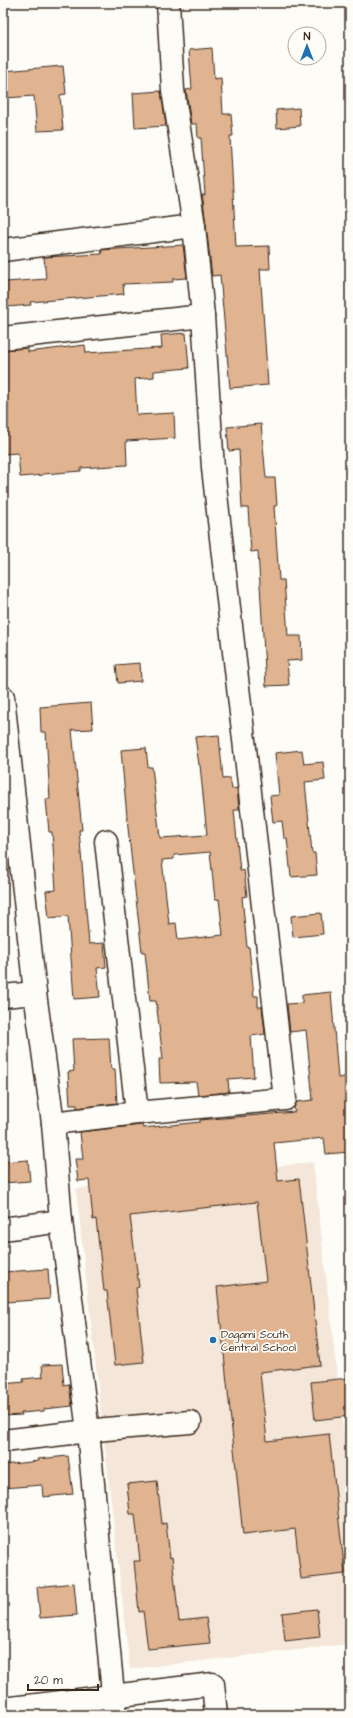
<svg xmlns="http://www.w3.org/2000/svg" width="353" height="1718" font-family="'Architects Daughter',sans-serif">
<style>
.built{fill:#f4e6d8}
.building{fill:#e0b491;stroke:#3b2a1e;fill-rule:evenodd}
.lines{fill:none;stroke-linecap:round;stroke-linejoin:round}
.minor-casing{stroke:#3b2a1e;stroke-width:25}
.minor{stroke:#fdfcf7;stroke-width:22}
.poi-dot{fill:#1f6fb2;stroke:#fdfcf7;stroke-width:1.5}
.labels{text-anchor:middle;stroke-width:3.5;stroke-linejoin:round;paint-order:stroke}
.poi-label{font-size:11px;fill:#3b2a1e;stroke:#fdfcf7;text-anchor:start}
</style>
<rect width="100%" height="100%" fill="#fdfcf7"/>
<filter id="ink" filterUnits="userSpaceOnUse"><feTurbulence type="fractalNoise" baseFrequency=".025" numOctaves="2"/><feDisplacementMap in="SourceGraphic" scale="8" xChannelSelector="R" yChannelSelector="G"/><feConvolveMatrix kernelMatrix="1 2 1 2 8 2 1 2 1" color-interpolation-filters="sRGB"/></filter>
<g filter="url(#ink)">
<!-- built -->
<path class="built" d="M 313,1162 L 350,1491 L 350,1644 L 130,1669 L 76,1189 Z"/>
<!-- building -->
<g class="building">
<path d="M 212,48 L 214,79 L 221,78 L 223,114 L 231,114 L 233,136 L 230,136 L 236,247 L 269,246 L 270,269 L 260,269 L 268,385 L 230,388 L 220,275 L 212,276 L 203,200 L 202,195 L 205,195 L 201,138 L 198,138 L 197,124 L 191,124 L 186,90 L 192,89 L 189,50 Z"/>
<path d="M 63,66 L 66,94 L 60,95 L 63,130 L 37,131 L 34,96 L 6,98 L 4,71 Z"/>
<path d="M 161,91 L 166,126 L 135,128 L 133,93 Z"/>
<path d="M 299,108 L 300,126 L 277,128 L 276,110 Z"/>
<path d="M 183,245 L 187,278 L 173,279 L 173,282 L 123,284 L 124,294 L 30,302 L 31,305 L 7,307 L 6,282 L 46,279 L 44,257 L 102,254 L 101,250 Z"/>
<path d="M 186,333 L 189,368 L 154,371 L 154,377 L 135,379 L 137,415 L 174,413 L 175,438 L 126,441 L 127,465 L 81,468 L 81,471 L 43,474 L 43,475 L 20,477 L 18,453 L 3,454 L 3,404 L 6,403 L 3,350 L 28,348 L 28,352 L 85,345 L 86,353 L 162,348 L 161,335 Z"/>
<path d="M 261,424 L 266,478 L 275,478 L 277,506 L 274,506 L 279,580 L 284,580 L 288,636 L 301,636 L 302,660 L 287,661 L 289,685 L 266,686 L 258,551 L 251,552 L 248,508 L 242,508 L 239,450 L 229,451 L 227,427 Z"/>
<path d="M 140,663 L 141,681 L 118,683 L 116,665 Z"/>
<path d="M 91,703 L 93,729 L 72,730 L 82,830 L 79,830 L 89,944 L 104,943 L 106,967 L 97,968 L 100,997 L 74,999 L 68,916 L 49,918 L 46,891 L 56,890 L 52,832 L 49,832 L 46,799 L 50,799 L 46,732 L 41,732 L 40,707 Z"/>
<path d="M 219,735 L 223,779 L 230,778 L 232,789 L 237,788 L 239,810 L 234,810 L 240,871 L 244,870 L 247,896 L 242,897 L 247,947 L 249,947 L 254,996 L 258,996 L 258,1007 L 262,1007 L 265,1034 L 251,1036 L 254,1077 L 228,1079 L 229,1092 L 198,1095 L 196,1082 L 160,1083 L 159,1059 L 163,1059 L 156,1001 L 150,1001 L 145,952 L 142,952 L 128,828 L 121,750 L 146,748 L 148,767 L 152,767 L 160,838 L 207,835 L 200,765 L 199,765 L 195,737 ZM 210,852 L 215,900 L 219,899 L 223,935 L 178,940 L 176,923 L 169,924 L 162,860 L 174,859 L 174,855 Z"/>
<path d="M 302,750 L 304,764 L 323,762 L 325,780 L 305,782 L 312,853 L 315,853 L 317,875 L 291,877 L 287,838 L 284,838 L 282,821 L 273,822 L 270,796 L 279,795 L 275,753 Z"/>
<path d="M 321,913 L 323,934 L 293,937 L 291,916 Z"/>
<path d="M 331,992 L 338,1078 L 350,1076 L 350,1152 L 326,1154 L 324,1138 L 274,1143 L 278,1181 L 299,1179 L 320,1365 L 260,1372 L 267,1441 L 329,1434 L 345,1574 L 301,1579 L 295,1529 L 243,1535 L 217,1287 L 266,1281 L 257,1202 L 130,1216 L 139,1287 L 136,1288 L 144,1362 L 115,1365 L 107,1291 L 104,1291 L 96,1219 L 93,1220 L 89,1180 L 78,1181 L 75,1159 L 83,1159 L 80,1132 L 142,1125 L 143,1128 L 200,1122 L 200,1120 L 295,1112 L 294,1107 L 297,1102 L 313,1100 L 306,1030 L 290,1032 L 287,1004 L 302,1003 L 302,995 Z"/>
<path d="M 109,1038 L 111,1069 L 115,1069 L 117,1103 L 77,1108 L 77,1105 L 70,1105 L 68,1072 L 74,1071 L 72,1039 Z"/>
<path d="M 28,1160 L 30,1181 L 3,1183 L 3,1162 Z"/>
<path d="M 48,1269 L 50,1299 L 6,1302 L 4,1272 Z"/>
<path d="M 62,1364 L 64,1385 L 69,1384 L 72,1406 L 44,1409 L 44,1411 L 21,1413 L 22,1415 L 3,1416 L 3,1384 L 24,1382 L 23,1379 L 43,1377 L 42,1365 Z"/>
<path d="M 348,1378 L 350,1416 L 315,1420 L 311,1382 Z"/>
<path d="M 68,1456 L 73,1494 L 43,1497 L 42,1485 L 3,1488 L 3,1465 L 39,1461 L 38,1459 Z"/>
<path d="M 157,1481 L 162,1524 L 166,1523 L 170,1558 L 172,1557 L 179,1621 L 206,1618 L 210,1643 L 148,1649 L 143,1611 L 139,1612 L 134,1561 L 140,1561 L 135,1514 L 130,1514 L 127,1484 Z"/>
<path d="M 74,1583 L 77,1615 L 40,1618 L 37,1587 Z"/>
<path d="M 317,1609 L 320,1637 L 285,1641 L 282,1613 Z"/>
</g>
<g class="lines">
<!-- minor casing -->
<g class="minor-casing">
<g id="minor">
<path d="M 3,250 L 194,226"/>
<path d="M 3,338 L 203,316"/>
<path d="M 3,697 L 35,993 L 53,1123 L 61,1221 L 88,1431 L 115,1715"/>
<path d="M 106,841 L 137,1113"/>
<path d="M 3,996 L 35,993"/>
<path d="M 53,1123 L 137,1113 L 285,1099 L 213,468 L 203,316 L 194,226 L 173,90 L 168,3"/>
<path d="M 3,1229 L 61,1221"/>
<path d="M 3,1441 L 106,1429 L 190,1422"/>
<path d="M 3,1709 L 213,1684 L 216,1715"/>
</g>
</g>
<!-- minor -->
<use href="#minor" class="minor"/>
</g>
</g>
<!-- markers -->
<circle class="poi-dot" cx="213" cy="1340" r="4"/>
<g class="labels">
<!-- poi labels -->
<g class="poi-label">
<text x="221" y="1338">Dagami South<tspan x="221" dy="13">Central School</tspan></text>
</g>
</g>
<!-- margin -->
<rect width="353" height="1718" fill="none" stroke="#fdfcf7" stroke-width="16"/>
<rect x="8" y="8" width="337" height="1702" fill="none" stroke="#3b2a1e" stroke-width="1.5" filter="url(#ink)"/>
<!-- north arrow -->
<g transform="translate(307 46)"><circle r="19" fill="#fdfcf7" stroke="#afa8a0"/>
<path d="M0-3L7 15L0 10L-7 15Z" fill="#1f6fb2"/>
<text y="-6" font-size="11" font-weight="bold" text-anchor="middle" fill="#3b2a1e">N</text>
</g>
<!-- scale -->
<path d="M28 1684v6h70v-6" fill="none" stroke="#3b2a1e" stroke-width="2"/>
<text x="34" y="1684" font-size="12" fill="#3b2a1e" stroke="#fdfcf7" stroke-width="3" paint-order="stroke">20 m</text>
</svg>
